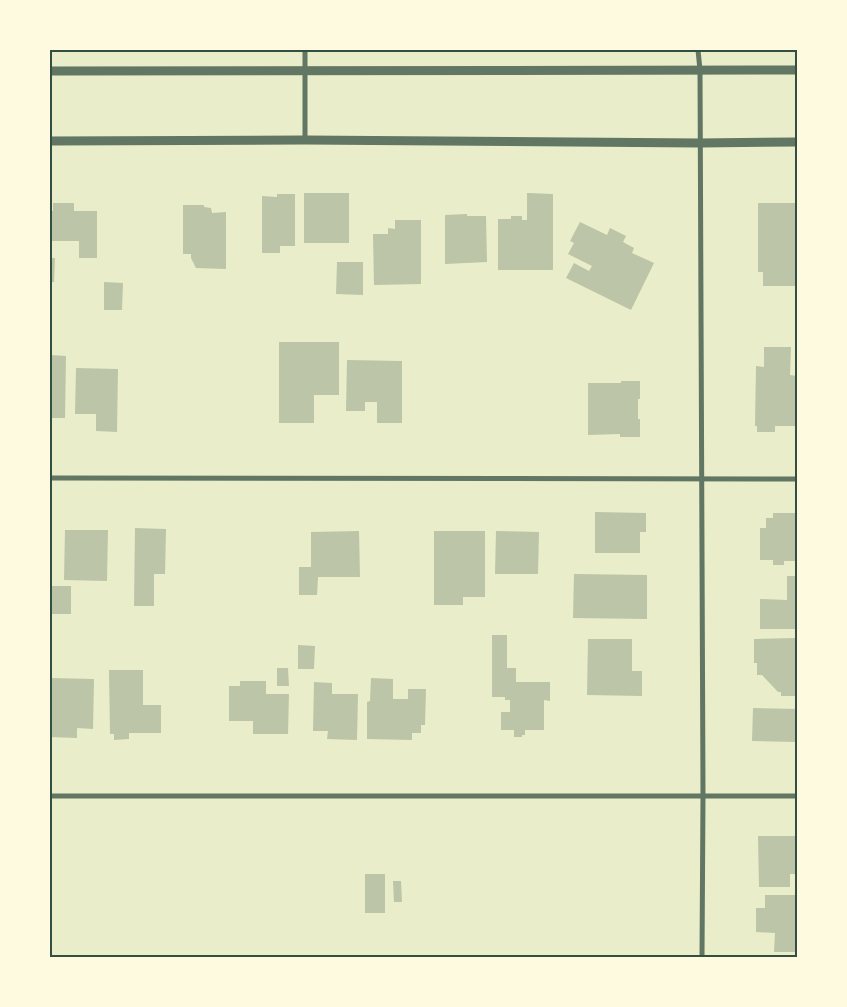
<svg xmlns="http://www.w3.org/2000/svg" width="847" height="1007" font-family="'Archivo Narrow',sans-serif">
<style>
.building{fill:#bcc5a7}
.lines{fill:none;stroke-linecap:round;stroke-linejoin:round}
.minor{stroke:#617663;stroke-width:5}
.tertiary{stroke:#617663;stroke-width:9}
.neatline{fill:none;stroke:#344e41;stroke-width:2}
</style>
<rect width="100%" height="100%" fill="#e9edc9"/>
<!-- building -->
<g class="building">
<rect x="304" y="193" width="45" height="50"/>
<path d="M 527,193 L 553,194 L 553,270 L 498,270 L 498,219 L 511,219 L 511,216 L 522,216 L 522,220 L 527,220 Z"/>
<path d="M 277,194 L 295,194 L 295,246 L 280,246 L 280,253 L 262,253 L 262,196 L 277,197 Z"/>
<path d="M 53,203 L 74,203 L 74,211 L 97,211 L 97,258 L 79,258 L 79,241 L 50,241 L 50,211 L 53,211 Z"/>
<path d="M 758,203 L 796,203 L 797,286 L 763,286 L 763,272 L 758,272 Z"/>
<path d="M 183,205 L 204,205 L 204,207 L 211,208 L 212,213 L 226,212 L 226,269 L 196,268 L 191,258 L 191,254 L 183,254 Z"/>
<path d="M 467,214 L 467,216 L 486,216 L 487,262 L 445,264 L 445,215 Z"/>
<path d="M 395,220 L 421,220 L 421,284 L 374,285 L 373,234 L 388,234 L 388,228 L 395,229 Z"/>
<path d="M 580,222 L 607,235 L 610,228 L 626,236 L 623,242 L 634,248 L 632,253 L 654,263 L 631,310 L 566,278 L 574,263 L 589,271 L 592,266 L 568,254 L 574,243 L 570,241 Z"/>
<path d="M 50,258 L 55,258 L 54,282 L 50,282 Z"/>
<path d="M 337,262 L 363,262 L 363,295 L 336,294 Z"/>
<path d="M 104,282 L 123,283 L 122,310 L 104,310 Z"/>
<path d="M 279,342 L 339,342 L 339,395 L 314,395 L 314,423 L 279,423 Z"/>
<path d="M 764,347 L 791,347 L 790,375 L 797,376 L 797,426 L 775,426 L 775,432 L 757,432 L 757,426 L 755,426 L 756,366 L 764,367 Z"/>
<path d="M 50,355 L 66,356 L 65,418 L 50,418 Z"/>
<path d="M 347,360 L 402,361 L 402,423 L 377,423 L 377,402 L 365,402 L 365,411 L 346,411 Z"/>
<path d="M 76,368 L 118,369 L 117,432 L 96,431 L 96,414 L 75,414 Z"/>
<path d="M 621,381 L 640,381 L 640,399 L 638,399 L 638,419 L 640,419 L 640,437 L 620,437 L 620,434 L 588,435 L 588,383 L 621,383 Z"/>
<path d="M 595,512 L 646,513 L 646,532 L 640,532 L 640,553 L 595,553 Z"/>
<path d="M 773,513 L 797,513 L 797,561 L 784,561 L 784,565 L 773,565 L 773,560 L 760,560 L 760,528 L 766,528 L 766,518 L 773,518 Z"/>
<path d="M 135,528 L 166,529 L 165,574 L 154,574 L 154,606 L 134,606 Z"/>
<path d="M 65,530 L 108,530 L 107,581 L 64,580 Z"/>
<path d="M 359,531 L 360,577 L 318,577 L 317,595 L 299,595 L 299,567 L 311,567 L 311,532 Z"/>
<path d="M 434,531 L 485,531 L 485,597 L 463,597 L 463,605 L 434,605 Z"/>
<path d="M 496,531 L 539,532 L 538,574 L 495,574 Z"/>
<path d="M 574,574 L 647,575 L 647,619 L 573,618 Z"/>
<path d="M 787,576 L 797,576 L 797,629 L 760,629 L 760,599 L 787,600 Z"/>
<rect x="50" y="586" width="21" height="28"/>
<path d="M 492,635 L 507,635 L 507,668 L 516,668 L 516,682 L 550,682 L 550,701 L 544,700 L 544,730 L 525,730 L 525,735 L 522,735 L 522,737 L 514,737 L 514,730 L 501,730 L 501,712 L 510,712 L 510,700 L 505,700 L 505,697 L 492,697 Z"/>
<path d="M 797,638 L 797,696 L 781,696 L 781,692 L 778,692 L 762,675 L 757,675 L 757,663 L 754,663 L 754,639 Z"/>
<path d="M 588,639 L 632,639 L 632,671 L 642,671 L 642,696 L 587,695 Z"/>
<path d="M 298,645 L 315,646 L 314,669 L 298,669 Z"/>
<path d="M 277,668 L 288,668 L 289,686 L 277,686 Z"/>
<path d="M 109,670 L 143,670 L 143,705 L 161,705 L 161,733 L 129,733 L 129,739 L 114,740 L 114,734 L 110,734 Z"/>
<path d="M 50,678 L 94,679 L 93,729 L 77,728 L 77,738 L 50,737 Z"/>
<path d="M 371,678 L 393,679 L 393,699 L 408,699 L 408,689 L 426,689 L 425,725 L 421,725 L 421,733 L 412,733 L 412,740 L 367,739 L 367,702 L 370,701 Z"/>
<path d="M 240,681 L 266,681 L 266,694 L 289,694 L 288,734 L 253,734 L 253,721 L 229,721 L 229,686 L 240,686 Z"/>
<path d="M 314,682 L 332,683 L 332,694 L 358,694 L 357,740 L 327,739 L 328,731 L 313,731 Z"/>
<path d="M 753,708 L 797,709 L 797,742 L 752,741 Z"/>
<path d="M 758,836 L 797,836 L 797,874 L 790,874 L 790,887 L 759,887 Z"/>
<rect x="365" y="874" width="20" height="39"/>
<path d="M 393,881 L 401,881 L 402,902 L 394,902 Z"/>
<path d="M 765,895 L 797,895 L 797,952 L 774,952 L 775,933 L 756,932 L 756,908 L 765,908 Z"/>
</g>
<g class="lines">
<!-- minor -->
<g class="minor">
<path d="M 305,50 L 305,140"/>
<path d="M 698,50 L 700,70 L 703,795 L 702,957"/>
<path d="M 50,478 L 797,479"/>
<path d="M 50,796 L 797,796"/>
</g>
<!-- tertiary -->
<g class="tertiary">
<path d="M 50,71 L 797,70"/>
<path d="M 50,141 L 305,140 L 700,143 L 797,142"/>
</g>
</g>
<!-- border -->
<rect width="847" height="1007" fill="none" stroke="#fefae0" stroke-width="102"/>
<rect x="51" y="51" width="745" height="905" class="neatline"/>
</svg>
